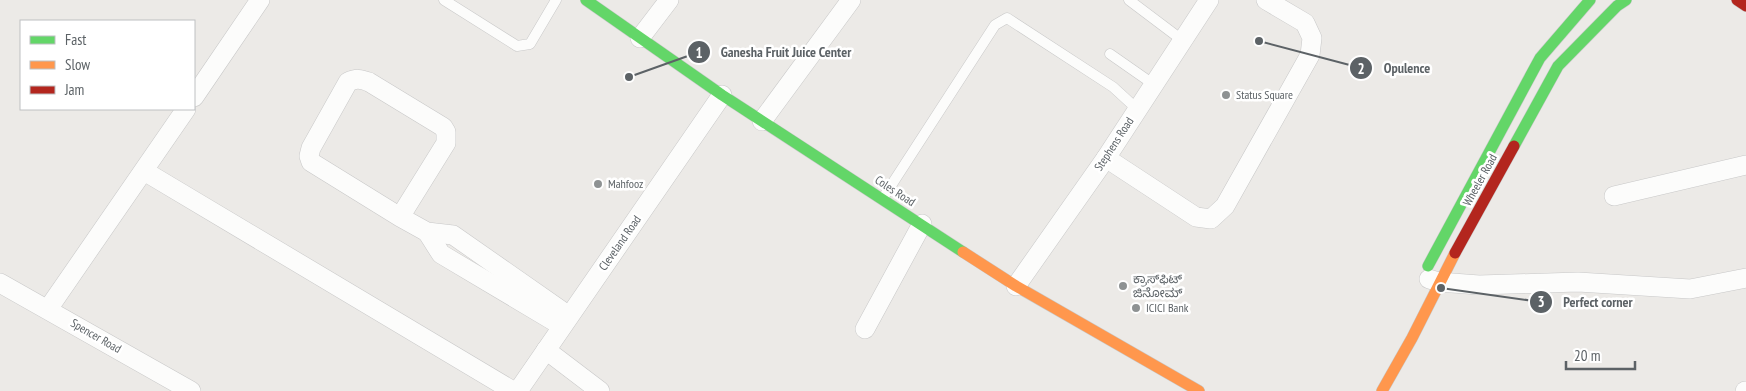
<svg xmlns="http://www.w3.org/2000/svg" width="1746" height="391" font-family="'PT Sans Narrow','Noto Sans Kannada',sans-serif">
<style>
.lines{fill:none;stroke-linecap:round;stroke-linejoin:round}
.lane-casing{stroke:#c8c8c8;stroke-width:11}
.street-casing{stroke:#c8c8c8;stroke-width:20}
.fast-casing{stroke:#c8c9c9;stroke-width:12}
.slow-casing{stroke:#c8c9c9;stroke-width:12}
.jam-casing{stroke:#c8c9c9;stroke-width:12}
.lane{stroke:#fcfcfb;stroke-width:10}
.street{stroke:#fcfcfb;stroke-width:19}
.fast{stroke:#63d668;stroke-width:11}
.slow{stroke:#ff974d;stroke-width:11}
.jam{stroke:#b3261e;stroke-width:11}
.poi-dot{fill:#8e9293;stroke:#fff;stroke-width:2}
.labels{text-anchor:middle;stroke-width:5;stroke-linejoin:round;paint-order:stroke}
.poi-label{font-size:12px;fill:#5c6266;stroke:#fff;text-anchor:start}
.street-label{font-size:12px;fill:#5c6266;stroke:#fff}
.leader{fill:none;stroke:#5c6266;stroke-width:2}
.callout-dot{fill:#5c6266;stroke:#fff;stroke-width:2}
.mark-label{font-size:15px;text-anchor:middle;font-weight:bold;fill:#fff}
.callout-label{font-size:14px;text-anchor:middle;font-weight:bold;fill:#5c6266;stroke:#fff;stroke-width:5;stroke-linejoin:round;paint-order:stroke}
</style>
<rect width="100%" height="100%" fill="#eceae7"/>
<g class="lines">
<!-- lane casing -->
<g class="lane-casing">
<g id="lane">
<path d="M 444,0 L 517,46 L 530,44 L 556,0"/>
<path d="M 1129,0 L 1182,40"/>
<path d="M 1110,54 L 1153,84"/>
<path d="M 883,198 L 995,25 L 1007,18 L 1113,87 L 1137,109"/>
</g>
</g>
<!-- street casing -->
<g class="street-casing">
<g id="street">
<path d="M 640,38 L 669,0"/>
<path d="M 194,97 L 260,0"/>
<path d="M 762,121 L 851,0"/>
<path d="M 1106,158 L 1196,217 L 1211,219 L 1225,206 L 1310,55 L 1312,38 L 1305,23 L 1266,0"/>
<path d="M 144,171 L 513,391"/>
<path d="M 1614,196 L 1746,165"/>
<path d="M 400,217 L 311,162 L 309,156 L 311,148 L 348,82 C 356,78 361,79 369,82 L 443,127 L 446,132 L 446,143 L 400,217 L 427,232 L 453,235 L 569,316"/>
<path d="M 427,232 L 441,254 L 562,326"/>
<path d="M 1429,279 L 1439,282 L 1479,285 L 1578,282 L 1690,289 L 1746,278"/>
<path d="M 0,283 L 191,391"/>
<path d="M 1016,286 L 1106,158 L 1209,0"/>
<path d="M 48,309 L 186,109"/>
<path d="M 865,329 L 922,224"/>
<path d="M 546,350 L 600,391"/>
<path d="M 518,391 L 722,95"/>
<path d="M 1745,391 L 1746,391"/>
</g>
</g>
<!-- fast casing -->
<g class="fast-casing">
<g id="fast">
<path d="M 586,0 L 722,95 L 963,252"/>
<path d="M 1514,146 L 1558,66 L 1617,6 L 1626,0"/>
<path d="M 1428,266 L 1540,58 L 1590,0"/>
</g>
</g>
<!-- slow casing -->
<g class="slow-casing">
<g id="slow">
<path d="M 963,252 L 1016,286 L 1199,391"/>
<path d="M 1382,391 L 1412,338 L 1455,253"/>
</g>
</g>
<!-- jam casing -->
<g class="jam-casing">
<g id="jam">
<path d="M 1737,0 L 1746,6"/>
<path d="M 1455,253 L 1514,146"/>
</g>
</g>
<!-- lane -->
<use href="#lane" class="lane"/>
<!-- street -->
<use href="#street" class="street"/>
<!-- fast -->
<use href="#fast" class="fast"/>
<!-- slow -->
<use href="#slow" class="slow"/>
<!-- jam -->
<use href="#jam" class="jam"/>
</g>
<!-- markers -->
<g class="poi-dot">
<circle cx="1226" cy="95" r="5"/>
<circle cx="598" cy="184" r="5"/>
<circle cx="1123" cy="286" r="5"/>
<circle cx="1136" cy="308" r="5"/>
</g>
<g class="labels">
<!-- poi labels -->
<g class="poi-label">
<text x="1236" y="99">Status Square</text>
<text x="608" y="188">Mahfooz</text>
<text x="1133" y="283">ಕ್ರಾಸ್‌ಫಿಟ್<tspan x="1133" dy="14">ಜಿನೋಮ್</tspan></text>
<text x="1146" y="312">ICICI Bank</text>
</g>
<!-- street labels -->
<g class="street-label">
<text transform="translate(1114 144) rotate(-57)" y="4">Stephens Road</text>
<text transform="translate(1480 180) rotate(-61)" y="4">Wheeler Road</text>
<text transform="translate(895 191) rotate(33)" y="4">Coles Road</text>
<text transform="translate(620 243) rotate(-55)" y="4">Cleveland Road</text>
<text transform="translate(96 336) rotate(30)" y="4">Spencer Road</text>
</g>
</g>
<!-- callouts -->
<path class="leader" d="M629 77L699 52M1259 41L1361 68M1441 288L1541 302"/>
<g class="callout-dot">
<circle cx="629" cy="77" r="5"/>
<circle cx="1259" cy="41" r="5"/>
<circle cx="1441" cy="288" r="5"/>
<circle cx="699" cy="52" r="12"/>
<circle cx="1361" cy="68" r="12"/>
<circle cx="1541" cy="302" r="12"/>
</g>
<g class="mark-label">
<text x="699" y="58">1</text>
<text x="1361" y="74">2</text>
<text x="1541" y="307">3</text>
</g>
<g class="callout-label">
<text x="786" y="57">Ganesha Fruit Juice Center</text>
<text x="1407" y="73">Opulence</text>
<text x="1598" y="307">Perfect corner</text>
</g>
<!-- legend -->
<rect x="20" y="20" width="175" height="90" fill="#ffffff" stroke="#bec0c2"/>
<rect x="30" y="36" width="25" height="8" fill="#63d668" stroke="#bec0c2"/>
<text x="65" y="45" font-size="15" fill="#5c6266">Fast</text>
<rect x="30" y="61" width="25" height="8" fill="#ff974d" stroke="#bec0c2"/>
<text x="65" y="70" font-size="15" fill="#5c6266">Slow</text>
<rect x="30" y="86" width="25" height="8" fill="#b3261e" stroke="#bec0c2"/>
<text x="65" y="95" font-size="15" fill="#5c6266">Jam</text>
<!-- scale -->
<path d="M1566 361v8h69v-8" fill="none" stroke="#5c6266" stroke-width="2.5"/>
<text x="1574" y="361" font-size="15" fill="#5c6266" stroke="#ffffff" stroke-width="4" paint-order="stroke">20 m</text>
</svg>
